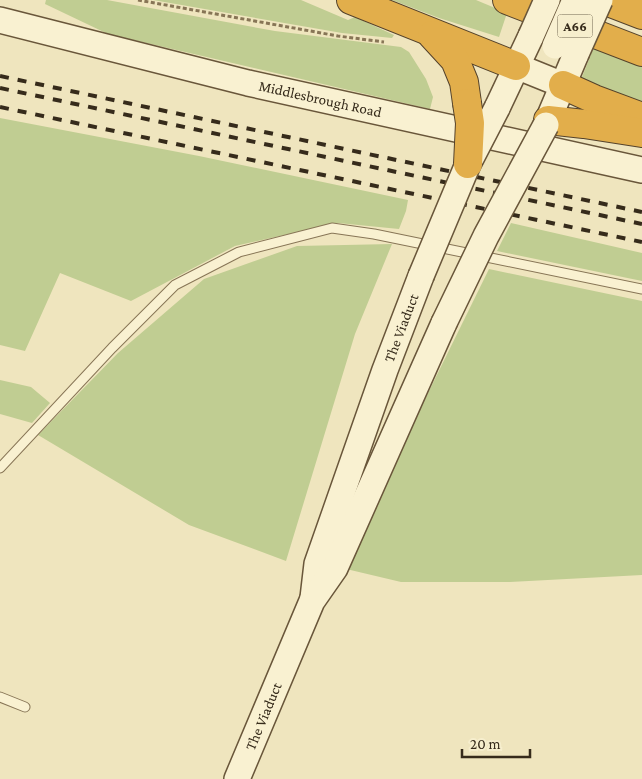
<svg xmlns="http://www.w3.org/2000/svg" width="642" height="779" font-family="'Crimson Pro',serif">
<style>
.green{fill:#c0cd92}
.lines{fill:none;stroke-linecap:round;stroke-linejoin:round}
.lane-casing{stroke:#877556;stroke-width:11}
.secondary-casing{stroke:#69563a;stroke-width:28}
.highway-casing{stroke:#54422b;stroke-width:30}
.path{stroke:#877556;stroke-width:3;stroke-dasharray:4 2.5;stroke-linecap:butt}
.lane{stroke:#f9f1d1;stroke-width:9}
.secondary{stroke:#f9f1d1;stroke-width:25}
.highway{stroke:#e2ae4b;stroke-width:28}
.rail{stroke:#362b1b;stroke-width:4;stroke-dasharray:9 9;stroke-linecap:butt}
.secondary-bridge-casing{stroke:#69563a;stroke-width:28;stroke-linecap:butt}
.highway-bridge-casing{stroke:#54422b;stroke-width:30;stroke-linecap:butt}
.secondary-bridge{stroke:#f9f1d1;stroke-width:25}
.highway-bridge{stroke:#e2ae4b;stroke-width:28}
.labels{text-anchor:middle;stroke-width:4;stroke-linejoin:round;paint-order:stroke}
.shield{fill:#f6eecd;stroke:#706650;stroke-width:1}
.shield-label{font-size:14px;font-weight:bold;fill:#362b1b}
.street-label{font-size:15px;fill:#362b1b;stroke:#f6eecd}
</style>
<rect width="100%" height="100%" fill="#efe5be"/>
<!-- green -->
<g class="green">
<path d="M 46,0 L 107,0 L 275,31 L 401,47 L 409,52 L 426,79 L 433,97 L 430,109 L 108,34 L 45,4 Z"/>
<path d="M 153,0 L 301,0 L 348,20 L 355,17 L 394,35 L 392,38 L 342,33 Z"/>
<path d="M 392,0 L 476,0 L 507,13 L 499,37 L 439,18 Z"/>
<path d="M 594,47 L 642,64 L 642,104 L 580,82 Z"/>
<path d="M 0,118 L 199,156 L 408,200 L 406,211 L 399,229 L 338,223 L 235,246 L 131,301 L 60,273 L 25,351 L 0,345 Z"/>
<path d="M 511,223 L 642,253 L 642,281 L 497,251 Z"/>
<path d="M 392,244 L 355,334 L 286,561 L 189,525 L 38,435 L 118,353 L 204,279 L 297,246 Z"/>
<path d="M 489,269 L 642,301 L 642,575 L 510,582 L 401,582 L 342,568 Z"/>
<path d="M 0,380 L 31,387 L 50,403 L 32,423 L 0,414 Z"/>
</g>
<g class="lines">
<!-- lane casing -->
<g class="lane-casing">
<g id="lane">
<path d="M 0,468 L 112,348 L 175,285 L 239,252 L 332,228 L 374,234 L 642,289"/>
<path d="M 0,697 L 25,707"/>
</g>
</g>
<!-- secondary casing -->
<g class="secondary-casing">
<g id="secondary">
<path id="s1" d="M 0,20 L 248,83 L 642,170"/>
<path d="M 516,66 L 563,85"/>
<path d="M 497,108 L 531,36"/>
<path d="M 546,125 L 576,54"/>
<path id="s2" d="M 313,598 L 317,564 L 385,370 L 421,276"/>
<path id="s3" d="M 237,779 L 312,601 L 335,568 L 444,323"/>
</g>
</g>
<!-- highway casing -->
<g class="highway-casing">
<g id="highway">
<path d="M 351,0 L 516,66"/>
<path d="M 507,0 L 642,52"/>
<path d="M 603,0 L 642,15"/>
<path d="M 432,35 L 455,60 L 464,82 L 467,103"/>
<path d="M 563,85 L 594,99 L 642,117"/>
<path d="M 548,120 L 584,124 L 642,133"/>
</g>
</g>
<!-- path -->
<path class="path" d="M 138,0 L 338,36 L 384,42"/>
<!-- lane -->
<use href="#lane" class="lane"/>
<!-- secondary -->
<use href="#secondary" class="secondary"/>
<!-- highway -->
<use href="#highway" class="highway"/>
<!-- rail -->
<g class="rail">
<path d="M 0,76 L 642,212"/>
<path d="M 0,88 L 642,224"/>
<path d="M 0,107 L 642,242"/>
</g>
<!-- secondary-bridge casing -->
<g class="secondary-bridge-casing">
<g id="secondary-bridge">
<path d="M 531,36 L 547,0"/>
<path d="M 555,46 L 575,0"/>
<path d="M 576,54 L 600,0"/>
<path d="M 421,276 L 468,164 L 497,108"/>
<path d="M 444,323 L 486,236 L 546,125"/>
</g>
</g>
<!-- highway-bridge casing -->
<g class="highway-bridge-casing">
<path id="highway-bridge" d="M 467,103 L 470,123 L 468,164"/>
</g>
<!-- secondary-bridge -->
<use href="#secondary-bridge" class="secondary-bridge"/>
<!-- highway-bridge -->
<use href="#highway-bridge" class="highway-bridge"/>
</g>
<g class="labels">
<!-- shield labels -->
<rect class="shield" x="557.5" y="14.5" width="35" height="23" rx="4"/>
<g class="shield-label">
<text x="575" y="31">A66</text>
</g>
<!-- street labels -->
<g class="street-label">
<text dy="5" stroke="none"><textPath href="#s1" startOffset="330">Middlesbrough Road</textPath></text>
<text dy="5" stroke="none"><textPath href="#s2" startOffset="285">The Viaduct</textPath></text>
<text dy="5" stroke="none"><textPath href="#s3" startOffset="68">The Viaduct</textPath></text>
</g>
</g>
<!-- scale -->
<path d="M462 749v8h68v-8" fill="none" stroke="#362b1b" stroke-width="2.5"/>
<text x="470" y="749" font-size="15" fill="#362b1b" stroke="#f6eecd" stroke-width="4" paint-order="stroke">20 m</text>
</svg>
